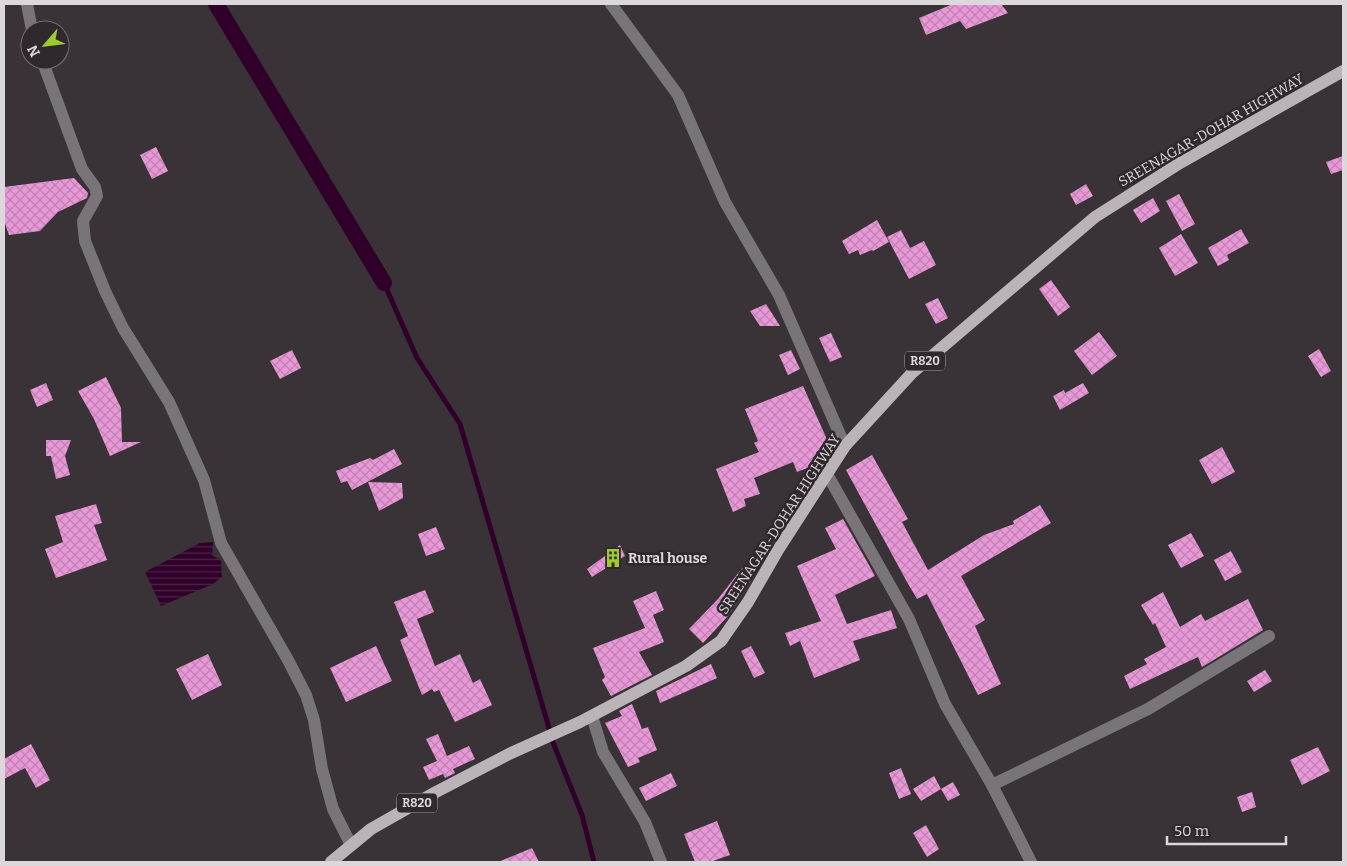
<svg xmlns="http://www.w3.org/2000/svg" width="1347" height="866" font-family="Bitter,serif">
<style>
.water{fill:url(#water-rules)}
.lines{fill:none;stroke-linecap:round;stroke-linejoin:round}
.stream{stroke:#31002a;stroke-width:5}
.canal{stroke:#31002a;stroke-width:16}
.building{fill:url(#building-cross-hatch)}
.minor{stroke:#787477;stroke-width:12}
.major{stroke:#bab3b8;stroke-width:12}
.labels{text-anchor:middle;stroke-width:5;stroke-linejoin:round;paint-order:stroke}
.shield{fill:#2f282d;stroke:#a8a2a6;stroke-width:1}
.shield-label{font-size:12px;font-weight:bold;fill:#dcd7da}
.street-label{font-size:14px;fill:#dcd7da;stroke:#2f282d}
.poi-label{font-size:14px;font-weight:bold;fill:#dcd7da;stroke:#2f282d;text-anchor:start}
</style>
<defs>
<pattern id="water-rules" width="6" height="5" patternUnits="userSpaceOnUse" patternTransform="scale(1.25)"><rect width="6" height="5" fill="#31002a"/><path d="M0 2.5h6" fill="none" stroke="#4e2448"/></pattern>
<pattern id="building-cross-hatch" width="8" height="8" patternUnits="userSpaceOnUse" patternTransform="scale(1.25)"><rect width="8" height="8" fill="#e998d7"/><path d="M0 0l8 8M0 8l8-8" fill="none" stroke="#bf82b2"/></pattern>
</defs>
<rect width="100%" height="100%" fill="#393237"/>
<!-- water -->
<path class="water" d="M 213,542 L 212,555 L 221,561 L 222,577 L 213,584 L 161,606 L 145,572 L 200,543 Z"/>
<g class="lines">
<!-- stream -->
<path class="stream" d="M 384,283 L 417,358 L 460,424 L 554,745 L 582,815 L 594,862"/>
<!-- canal -->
<path class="canal" d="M 216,4 L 384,283"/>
</g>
<!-- building -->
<g class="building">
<path d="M 953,4 L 1001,4 L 1008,13 L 966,29 L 960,21 L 926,35 L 919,18 Z"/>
<path d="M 156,147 L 168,171 L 152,179 L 140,155 Z"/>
<path d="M 1343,156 L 1343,170 L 1331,174 L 1326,162 Z"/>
<path d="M 74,178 L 88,193 L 87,198 L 58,212 L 40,231 L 9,235 L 4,221 L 4,187 Z"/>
<path d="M 1086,184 L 1093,196 L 1076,205 L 1070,194 Z"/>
<path d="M 1179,194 L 1195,224 L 1182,231 L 1166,201 Z"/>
<path d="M 1153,198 L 1160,211 L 1141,223 L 1133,210 Z"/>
<path d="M 877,220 L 889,242 L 873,251 L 872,250 L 860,255 L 858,250 L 849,254 L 842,241 Z"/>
<path d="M 1241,229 L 1249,243 L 1227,255 L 1229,260 L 1218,266 L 1208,248 Z"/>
<path d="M 901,230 L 910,248 L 924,241 L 936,265 L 909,279 L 887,237 Z"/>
<path d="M 1181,234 L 1198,263 L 1175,276 L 1159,248 Z"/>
<path d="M 1051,280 L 1070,307 L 1058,316 L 1039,289 Z"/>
<path d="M 938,298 L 948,318 L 936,324 L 925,304 Z"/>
<path d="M 766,304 L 780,326 L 760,326 L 750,311 Z"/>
<path d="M 1099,332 L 1117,356 L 1092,375 L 1074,351 Z"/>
<path d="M 831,333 L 842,357 L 830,362 L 819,338 Z"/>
<path d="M 1319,349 L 1331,371 L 1321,377 L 1308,356 Z"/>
<path d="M 292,350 L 301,368 L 280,379 L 270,361 Z"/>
<path d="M 791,350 L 800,369 L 788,375 L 779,355 Z"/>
<path d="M 106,377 L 121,408 L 122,442 L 141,442 L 110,456 L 94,419 L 78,391 Z"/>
<path d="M 46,383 L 53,400 L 37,407 L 30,390 Z"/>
<path d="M 1083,383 L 1089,393 L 1060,410 L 1053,396 L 1064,390 L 1065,393 Z"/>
<path d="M 803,386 L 830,446 L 816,452 L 820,463 L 797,472 L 793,462 L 754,478 L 760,494 L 744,499 L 746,506 L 733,512 L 716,469 L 759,452 L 754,443 L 758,441 L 745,409 Z"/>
<path d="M 46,440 L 71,440 L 65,456 L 70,475 L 56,479 L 51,456 L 46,456 Z"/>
<path d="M 1222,447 L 1235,472 L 1212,484 L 1199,460 Z"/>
<path d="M 394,449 L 402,464 L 352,490 L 347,481 L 341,483 L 336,471 L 370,458 L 373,460 Z"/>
<path d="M 872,455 L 908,519 L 902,522 L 928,570 L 984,535 L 1014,524 L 1013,521 L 1040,505 L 1051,523 L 961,576 L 985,620 L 975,626 L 1001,684 L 978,695 L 927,594 L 917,599 L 907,582 L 846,470 Z"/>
<path d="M 368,482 L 402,483 L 403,498 L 379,511 Z"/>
<path d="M 96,504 L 102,523 L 94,525 L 107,560 L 56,578 L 45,549 L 63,542 L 55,516 Z"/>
<path d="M 843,519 L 875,576 L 835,595 L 847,624 L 891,610 L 897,628 L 853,641 L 860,660 L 814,678 L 800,641 L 790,646 L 785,633 L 821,621 L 797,566 L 836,549 L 825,528 Z"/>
<path d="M 436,527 L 445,549 L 426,556 L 418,534 Z"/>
<path d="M 1191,533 L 1204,556 L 1181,568 L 1168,545 Z"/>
<path d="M 620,545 L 625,556 L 592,577 L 587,569 Z"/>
<path d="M 1231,551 L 1242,572 L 1225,581 L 1214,560 Z"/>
<path d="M 743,567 L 754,576 L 728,616 L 703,643 L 689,629 L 718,599 Z"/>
<path d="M 425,590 L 434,612 L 417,619 L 435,666 L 460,654 L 473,683 L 480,679 L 492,705 L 455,722 L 439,690 L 434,692 L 432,689 L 422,695 L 400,640 L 408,636 L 394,602 Z"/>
<path d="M 656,591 L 664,610 L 653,615 L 664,642 L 639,652 L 652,675 L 611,696 L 602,680 L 605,677 L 593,648 L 645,628 L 633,601 Z"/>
<path d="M 1163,592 L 1180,627 L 1201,614 L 1205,621 L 1248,599 L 1263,630 L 1202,667 L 1198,657 L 1130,689 L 1124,676 L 1147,664 L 1144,659 L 1166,647 L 1155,623 L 1153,625 L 1141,605 Z"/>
<path d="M 376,646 L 392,681 L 346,702 L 330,668 Z"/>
<path d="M 751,646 L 765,673 L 754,678 L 741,651 Z"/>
<path d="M 208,654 L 222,685 L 192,700 L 176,669 Z"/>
<path d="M 711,664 L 717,678 L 660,703 L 656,691 Z"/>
<path d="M 1265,670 L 1272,681 L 1254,692 L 1247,681 Z"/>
<path d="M 632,704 L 642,729 L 648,727 L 657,750 L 638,758 L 640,762 L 628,767 L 605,723 L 622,716 L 619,711 Z"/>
<path d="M 438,734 L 447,756 L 469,746 L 475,759 L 453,769 L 455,773 L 445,778 L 443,774 L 429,780 L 423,767 L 437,761 L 426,739 Z"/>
<path d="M 31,744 L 50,780 L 36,788 L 25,768 L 4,779 L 4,759 Z"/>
<path d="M 1318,747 L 1330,771 L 1302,785 L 1290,760 Z"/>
<path d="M 901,768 L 911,794 L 899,799 L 889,773 Z"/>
<path d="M 671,773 L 677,786 L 646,801 L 639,788 Z"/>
<path d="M 934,776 L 941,789 L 921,801 L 913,789 Z"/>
<path d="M 953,782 L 960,795 L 948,801 L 941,789 Z"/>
<path d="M 1252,792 L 1256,807 L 1242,812 L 1237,797 Z"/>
<path d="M 717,821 L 730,855 L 710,862 L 695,862 L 684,834 Z"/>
<path d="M 926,825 L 939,849 L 927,857 L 913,833 Z"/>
<path d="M 532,848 L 539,862 L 498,862 Z"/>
</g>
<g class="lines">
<!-- minor -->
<g class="minor">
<path d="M 27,4 L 32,30"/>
<path d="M 611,4 L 678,95 L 725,202 L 779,295 L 845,446"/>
<path d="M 42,60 L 82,169 L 95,187 L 97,196 L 83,221 L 85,241 L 105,291 L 123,328 L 169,402 L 204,480 L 221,543 L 288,660 L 306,695 L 314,720 L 322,769 L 333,809 L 351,845"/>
<path d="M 827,474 L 909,619 L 945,704 L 992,785 L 1031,862"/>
<path d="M 592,716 L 603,752 L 645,822 L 661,862"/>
<path d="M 992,785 L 1148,709 L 1269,636"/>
</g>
<!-- major -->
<path class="major" d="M 331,862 L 371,829 L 436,792 L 509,754 L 580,722 L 686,666 L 721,641 L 748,602 L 778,550 L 845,446 L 912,373 L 1095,217 L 1180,163 L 1343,71"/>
</g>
<!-- icons -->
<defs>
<g id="building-bare" transform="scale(1.5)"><path d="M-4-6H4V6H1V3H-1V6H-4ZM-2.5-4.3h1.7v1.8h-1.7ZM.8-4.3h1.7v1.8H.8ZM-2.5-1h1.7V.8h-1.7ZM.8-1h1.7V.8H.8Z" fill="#9dca30" stroke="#2f282d" stroke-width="2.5" paint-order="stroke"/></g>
</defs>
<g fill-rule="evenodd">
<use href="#building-bare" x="613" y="558"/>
</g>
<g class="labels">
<!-- shield labels -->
<g class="shield">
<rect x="905" y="351.5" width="40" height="19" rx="4"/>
<rect x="397" y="793.5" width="40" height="19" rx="4"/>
</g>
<g class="shield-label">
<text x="925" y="365">R820</text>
<text x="417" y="807">R820</text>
</g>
<!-- street labels -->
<g class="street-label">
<text transform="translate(1211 130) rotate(-30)" y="5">SREENAGAR-DOHAR HIGHWAY</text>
<text transform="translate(779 524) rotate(-57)" y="5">SREENAGAR-DOHAR HIGHWAY</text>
</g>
<!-- poi labels -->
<g class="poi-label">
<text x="628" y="563">Rural house</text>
</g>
</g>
<!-- border -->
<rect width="1347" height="866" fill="none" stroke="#dcd7da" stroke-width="10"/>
<!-- north arrow -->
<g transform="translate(45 45) rotate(242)"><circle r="24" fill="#2f282d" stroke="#746e72"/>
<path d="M0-4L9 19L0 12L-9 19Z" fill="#9dca30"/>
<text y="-8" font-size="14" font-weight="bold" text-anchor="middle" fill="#dcd7da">N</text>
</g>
<!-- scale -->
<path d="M1167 836v8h119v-8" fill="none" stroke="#dcd7da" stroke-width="2.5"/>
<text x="1174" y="836" font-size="15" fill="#dcd7da" stroke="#2f282d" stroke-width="4" paint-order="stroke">50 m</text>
</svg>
